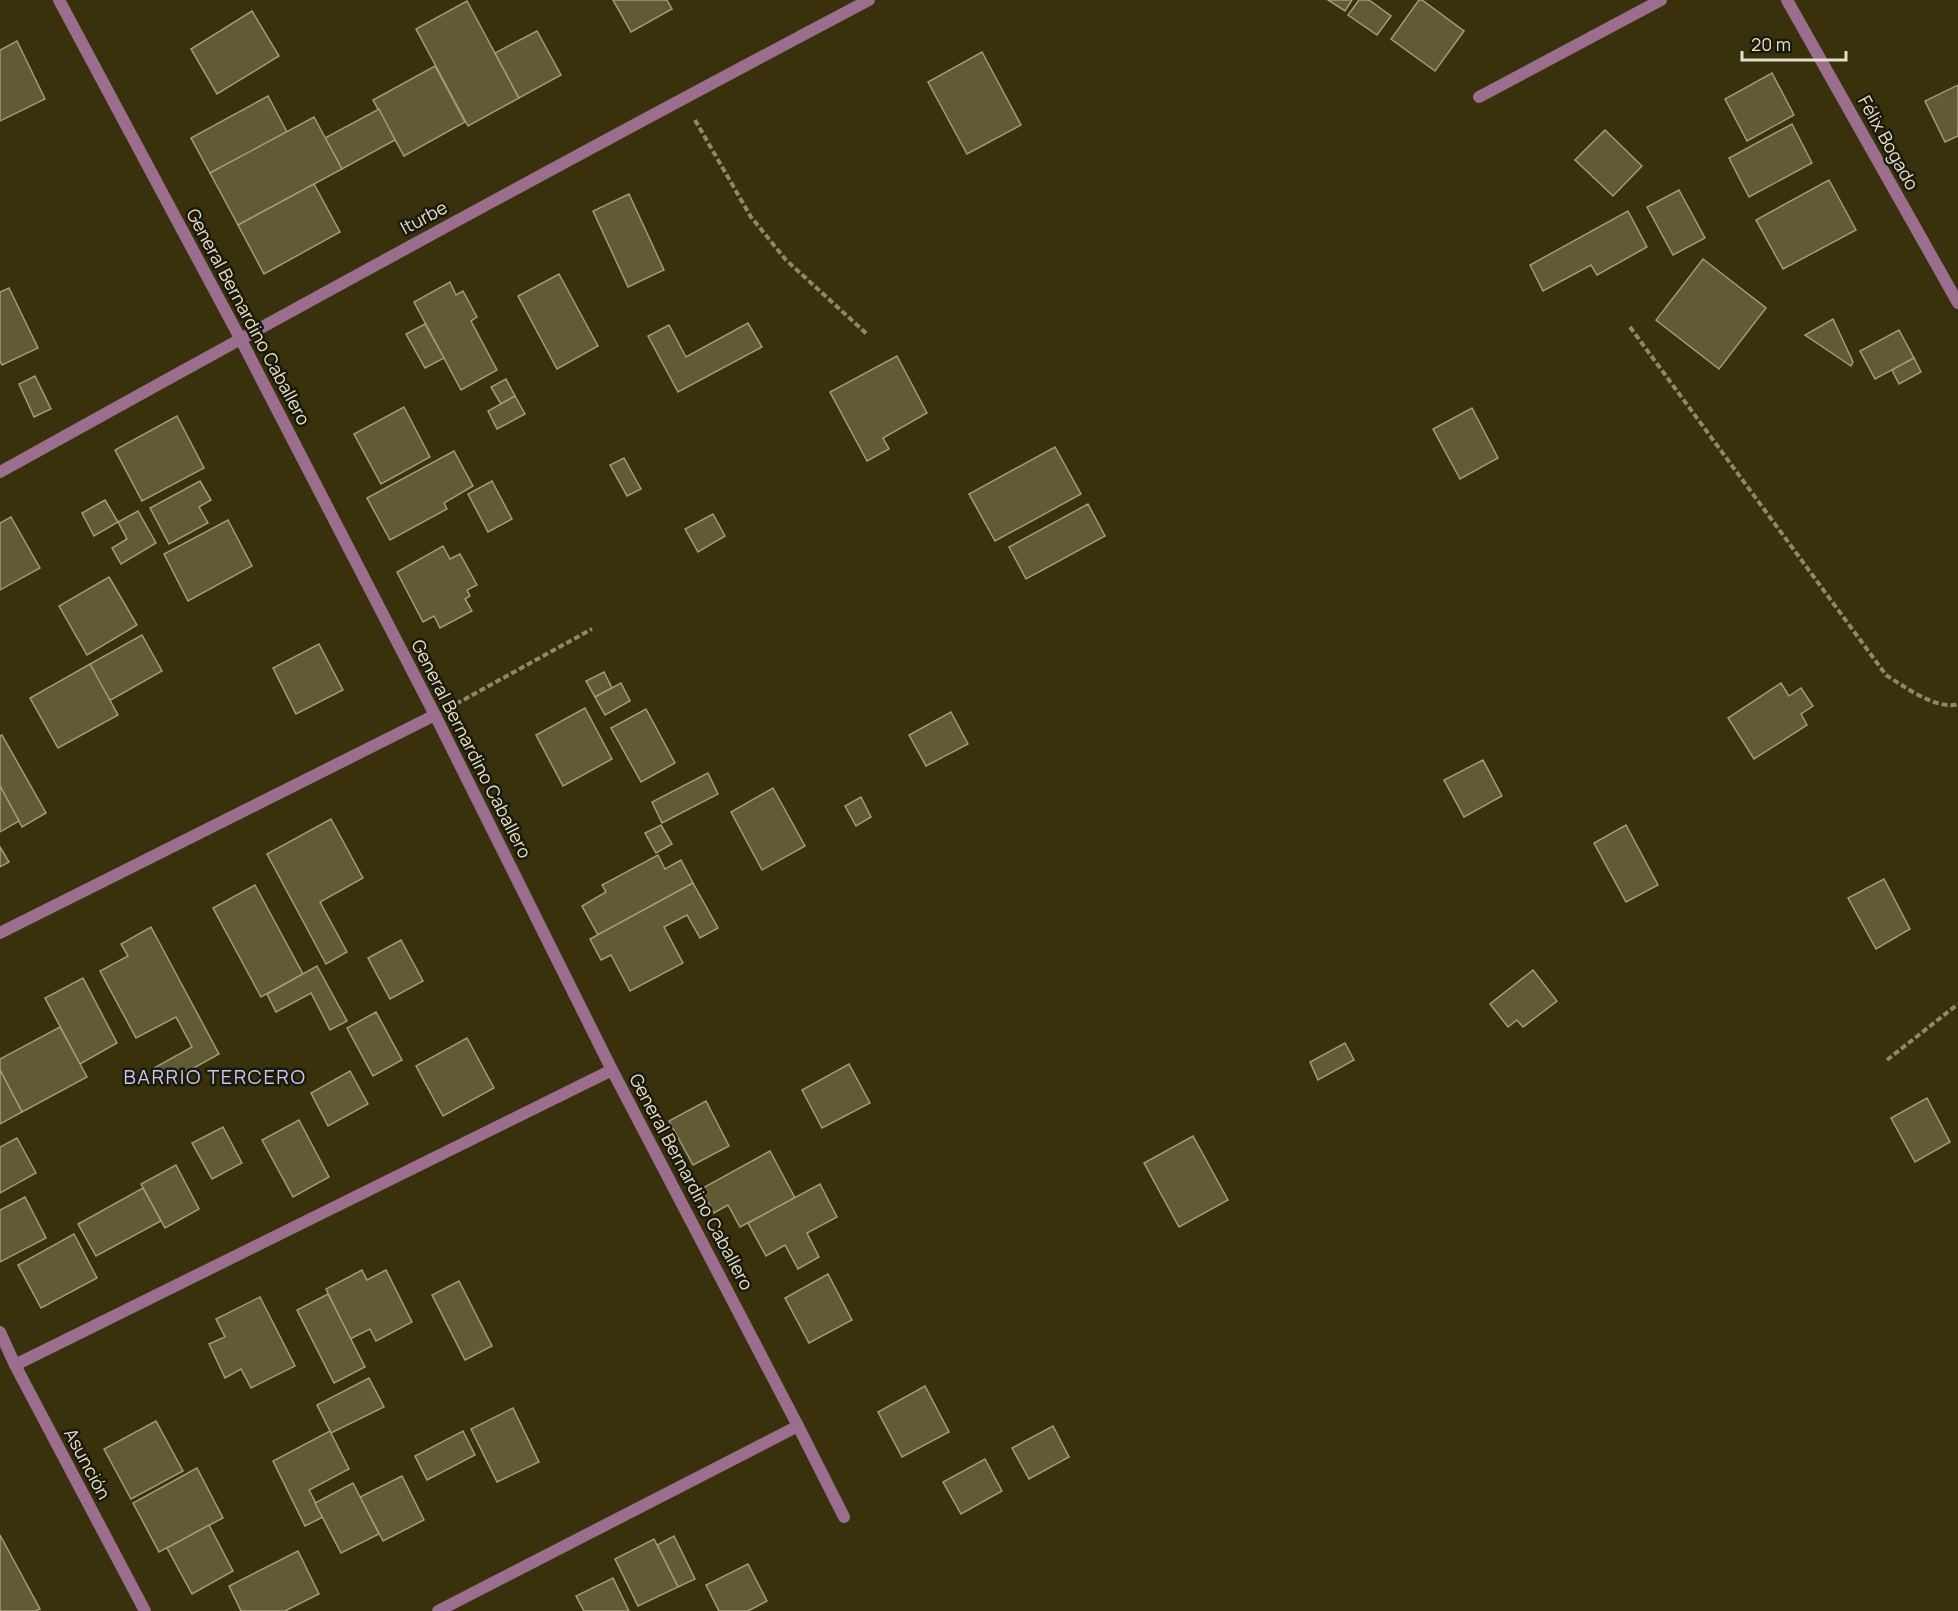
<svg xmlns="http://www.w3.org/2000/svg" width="1958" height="1611" font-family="Manrope,sans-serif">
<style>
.building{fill:#615a36;stroke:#a29b74;stroke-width:1.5}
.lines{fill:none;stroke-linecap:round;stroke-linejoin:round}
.path{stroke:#8d886c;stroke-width:4;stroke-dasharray:6 3;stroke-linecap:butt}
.street{stroke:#9a6e8c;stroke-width:12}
.labels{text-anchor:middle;stroke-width:5;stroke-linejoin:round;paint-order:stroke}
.street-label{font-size:18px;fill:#e2dfcb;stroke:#1c190a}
.neighbourhood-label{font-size:20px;letter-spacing:1.5px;fill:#c2c8f3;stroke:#1c190a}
</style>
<rect width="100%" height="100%" fill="#38310c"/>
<!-- building -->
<g class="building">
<path d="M 613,0 L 667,0 L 672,9 L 631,32 Z"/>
<path d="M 1328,0 L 1352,0 L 1345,11 Z"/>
<path d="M 1359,0 L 1369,0 L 1391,16 L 1377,35 L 1348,15 Z"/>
<path d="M 1419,0 L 1422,0 L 1464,31 L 1435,71 L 1391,39 Z"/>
<path d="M 467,1 L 519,98 L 468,126 L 416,29 Z"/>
<path d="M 252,11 L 279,56 L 217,94 L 191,49 Z"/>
<path d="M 537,31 L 561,75 L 519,98 L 495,53 Z"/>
<path d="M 17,41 L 45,99 L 0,121 L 0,50 Z"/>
<path d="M 982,52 L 1021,125 L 967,154 L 928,82 Z"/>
<path d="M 435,66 L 465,122 L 404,156 L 373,100 Z"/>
<path d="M 1772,73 L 1794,115 L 1747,141 L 1725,99 Z"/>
<path d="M 1958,85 L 1958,136 L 1945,142 L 1925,101 Z"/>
<path d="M 268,96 L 287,132 L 210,173 L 191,138 Z"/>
<path d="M 379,109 L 395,140 L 342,169 L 325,138 Z"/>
<path d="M 314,117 L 342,169 L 238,225 L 210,173 Z"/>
<path d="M 1792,124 L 1812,163 L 1749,197 L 1729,158 Z"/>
<path d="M 1605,130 L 1642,166 L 1613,196 L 1575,160 Z"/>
<path d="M 1829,180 L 1856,230 L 1783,269 L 1756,220 Z"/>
<path d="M 314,184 L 340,232 L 264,274 L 238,225 Z"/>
<path d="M 1679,190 L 1705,238 L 1673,255 L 1647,207 Z"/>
<path d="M 629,194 L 664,270 L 628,287 L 593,211 Z"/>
<path d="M 1628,211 L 1647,247 L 1597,275 L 1591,265 L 1543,291 L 1530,265 Z"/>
<path d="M 1703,259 L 1766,308 L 1719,369 L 1656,320 Z"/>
<path d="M 559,274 L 598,346 L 557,369 L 518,296 Z"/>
<path d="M 450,282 L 456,295 L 463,291 L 477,317 L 471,321 L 497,370 L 461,390 L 414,302 Z"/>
<path d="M 9,288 L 38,348 L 2,365 L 0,361 L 0,292 Z"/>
<path d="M 1833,319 L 1853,362 L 1851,366 L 1805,335 Z"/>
<path d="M 748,323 L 762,347 L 678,392 L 648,336 L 669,325 L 686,357 Z"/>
<path d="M 425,324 L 444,358 L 425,368 L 406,334 Z"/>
<path d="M 1899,330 L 1914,358 L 1875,379 L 1860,351 Z"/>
<path d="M 897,356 L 927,413 L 883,438 L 889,449 L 867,461 L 830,392 Z"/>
<path d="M 1914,358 L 1921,372 L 1899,384 L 1892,370 Z"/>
<path d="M 35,376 L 51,409 L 34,417 L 19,384 Z"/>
<path d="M 506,379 L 515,396 L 501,404 L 491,387 Z"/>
<path d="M 515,396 L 525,414 L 497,429 L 488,411 Z"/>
<path d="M 404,407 L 430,457 L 381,484 L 354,434 Z"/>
<path d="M 1472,408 L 1498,458 L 1460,479 L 1433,429 Z"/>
<path d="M 177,416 L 204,468 L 142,501 L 115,450 Z"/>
<path d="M 1055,447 L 1081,494 L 995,541 L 969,494 Z"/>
<path d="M 454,451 L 473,486 L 444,503 L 447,509 L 390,540 L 367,498 Z"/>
<path d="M 624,458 L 641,489 L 627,496 L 610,465 Z"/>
<path d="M 200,481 L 211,500 L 199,507 L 208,523 L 169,544 L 150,508 Z"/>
<path d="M 492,481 L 512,519 L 488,532 L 468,494 Z"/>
<path d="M 105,500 L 118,522 L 94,536 L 82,513 Z"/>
<path d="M 1088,504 L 1105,536 L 1026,579 L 1009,547 Z"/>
<path d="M 138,511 L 156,543 L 121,564 L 112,548 L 127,539 L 118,522 Z"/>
<path d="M 713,514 L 725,536 L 698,552 L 685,529 Z"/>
<path d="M 11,517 L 40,568 L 0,590 L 0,523 Z"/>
<path d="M 228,520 L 252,566 L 188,601 L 164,554 Z"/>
<path d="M 443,546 L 450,559 L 460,554 L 477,585 L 467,590 L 470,596 L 465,599 L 472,611 L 440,628 L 434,616 L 423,622 L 397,572 Z"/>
<path d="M 109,577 L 137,625 L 87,655 L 59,606 Z"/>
<path d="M 142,635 L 162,671 L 109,701 L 90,664 Z"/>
<path d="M 319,644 L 343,690 L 296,714 L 273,668 Z"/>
<path d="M 90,664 L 118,715 L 58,748 L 30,698 Z"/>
<path d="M 604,672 L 612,688 L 595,697 L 586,681 Z"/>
<path d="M 621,683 L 630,701 L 605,715 L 595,697 Z"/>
<path d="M 1781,683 L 1789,696 L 1801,688 L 1813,706 L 1801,714 L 1807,725 L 1754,759 L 1728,718 Z"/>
<path d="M 585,708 L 612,759 L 563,786 L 536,735 Z"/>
<path d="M 646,709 L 675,763 L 641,782 L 611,728 Z"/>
<path d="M 951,712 L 968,744 L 926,766 L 909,735 Z"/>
<path d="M 2,735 L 46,813 L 22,827 L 0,786 L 0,736 Z"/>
<path d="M 1483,760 L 1502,796 L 1464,817 L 1444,780 Z"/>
<path d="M 708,773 L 718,794 L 662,823 L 652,802 Z"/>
<path d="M 0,786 L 19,821 L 0,832 Z"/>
<path d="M 773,788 L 805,846 L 762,870 L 731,812 Z"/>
<path d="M 861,797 L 871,817 L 856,826 L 845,806 Z"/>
<path d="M 331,819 L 363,878 L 320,902 L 347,952 L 326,964 L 267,854 Z"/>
<path d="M 661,825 L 672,844 L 656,853 L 645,833 Z"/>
<path d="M 1626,825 L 1658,885 L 1626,902 L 1594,843 Z"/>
<path d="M 0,847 L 9,862 L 0,867 Z"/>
<path d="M 658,855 L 665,869 L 681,860 L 693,883 L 598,935 L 582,906 L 606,892 L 602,885 Z"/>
<path d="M 1884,879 L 1910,929 L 1876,949 L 1848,898 Z"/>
<path d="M 693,883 L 718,928 L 700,938 L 687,915 L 664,927 L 683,963 L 630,991 L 611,955 L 601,960 L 590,939 Z"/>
<path d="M 255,885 L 303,974 L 261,997 L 213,908 Z"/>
<path d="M 151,927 L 219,1054 L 163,1085 L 154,1068 L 192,1047 L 176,1017 L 136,1038 L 100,971 L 128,956 L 121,944 Z"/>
<path d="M 401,940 L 423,981 L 390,999 L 368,958 Z"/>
<path d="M 317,966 L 347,1021 L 330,1030 L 311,993 L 276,1012 L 267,994 Z"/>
<path d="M 1533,970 L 1557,1001 L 1523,1027 L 1517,1020 L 1508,1027 L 1490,1004 Z"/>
<path d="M 83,978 L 117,1043 L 80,1064 L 45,998 Z"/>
<path d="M 376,1012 L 402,1060 L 373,1076 L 347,1028 Z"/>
<path d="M 60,1027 L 87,1077 L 22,1112 L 0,1070 L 0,1059 Z"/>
<path d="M 467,1038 L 494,1088 L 443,1116 L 416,1066 Z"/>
<path d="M 1345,1043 L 1354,1060 L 1318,1080 L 1310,1062 Z"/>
<path d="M 849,1064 L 870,1103 L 822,1128 L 802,1090 Z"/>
<path d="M 0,1070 L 22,1112 L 0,1124 Z"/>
<path d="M 350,1071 L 368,1104 L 328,1126 L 311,1093 Z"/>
<path d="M 1927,1098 L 1950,1142 L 1915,1162 L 1891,1118 Z"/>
<path d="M 706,1101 L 729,1146 L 693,1165 L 669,1121 Z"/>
<path d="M 299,1120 L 329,1177 L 293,1197 L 262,1140 Z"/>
<path d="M 223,1127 L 242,1163 L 212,1179 L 192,1143 Z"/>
<path d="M 1193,1136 L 1228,1200 L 1179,1227 L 1144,1163 Z"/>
<path d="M 17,1138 L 36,1173 L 0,1193 L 0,1147 Z"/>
<path d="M 770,1151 L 795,1198 L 740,1227 L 728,1205 L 714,1213 L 701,1189 Z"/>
<path d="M 176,1165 L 199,1209 L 165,1228 L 141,1184 Z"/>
<path d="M 820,1184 L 837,1217 L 807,1233 L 819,1257 L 798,1269 L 785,1245 L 766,1256 L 748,1223 Z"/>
<path d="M 143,1188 L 161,1221 L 96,1256 L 78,1224 Z"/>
<path d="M 25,1197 L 46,1238 L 0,1262 L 0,1210 Z"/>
<path d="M 74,1234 L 97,1278 L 41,1308 L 18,1265 Z"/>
<path d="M 362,1270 L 367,1280 L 386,1270 L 412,1322 L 376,1341 L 370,1329 L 350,1339 L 326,1289 Z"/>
<path d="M 828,1274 L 852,1320 L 809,1343 L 785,1298 Z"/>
<path d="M 459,1281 L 492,1346 L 465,1360 L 432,1295 Z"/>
<path d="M 328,1294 L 365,1367 L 334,1383 L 297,1310 Z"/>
<path d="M 260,1297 L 295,1366 L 251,1388 L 241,1369 L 225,1378 L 209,1344 L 225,1337 L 216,1319 Z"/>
<path d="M 369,1378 L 384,1407 L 331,1433 L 317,1405 Z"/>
<path d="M 925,1386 L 949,1432 L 902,1457 L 878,1412 Z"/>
<path d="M 513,1408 L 539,1462 L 497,1482 L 471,1429 Z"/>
<path d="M 156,1421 L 183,1471 L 131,1499 L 104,1449 Z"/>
<path d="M 1053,1426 L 1069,1457 L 1029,1479 L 1012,1448 Z"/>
<path d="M 330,1431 L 349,1469 L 309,1490 L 323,1517 L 305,1526 L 273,1461 Z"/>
<path d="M 463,1431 L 475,1455 L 427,1480 L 415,1456 Z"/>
<path d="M 985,1459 L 1002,1491 L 961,1514 L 943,1482 Z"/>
<path d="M 197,1468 L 223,1518 L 159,1552 L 133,1503 Z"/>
<path d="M 402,1476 L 424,1520 L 383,1541 L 360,1497 Z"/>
<path d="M 353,1483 L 379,1534 L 341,1553 L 315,1503 Z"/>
<path d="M 209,1525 L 233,1571 L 192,1594 L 167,1548 Z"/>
<path d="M 0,1535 L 40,1609 L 36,1611 L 0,1611 Z"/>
<path d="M 674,1536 L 695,1579 L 678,1587 L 657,1545 Z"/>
<path d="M 654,1539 L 678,1587 L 638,1606 L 615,1559 Z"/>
<path d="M 298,1551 L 319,1594 L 285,1611 L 241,1611 L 229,1586 Z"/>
<path d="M 748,1564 L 767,1601 L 748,1611 L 719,1611 L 706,1585 Z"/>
<path d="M 613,1578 L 629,1611 L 584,1611 L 576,1596 Z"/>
</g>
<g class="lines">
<!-- path -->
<g class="path">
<path d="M 695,120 L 751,217 L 786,260 L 868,335"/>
<path d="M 1630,327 L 1886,675 C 1903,686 1938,711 1958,704"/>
<path d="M 456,704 L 592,629"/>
<path d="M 1887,1060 L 1958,1004"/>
</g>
<!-- street -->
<g class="street">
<path d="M 59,0 L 240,338 L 435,715 L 612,1070 L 798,1426 L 844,1517"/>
<path d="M 1787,0 L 1958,303"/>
<path d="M 1479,97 L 1661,0"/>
<path d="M 0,472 C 288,312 577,154 869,0"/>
<path d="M 0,933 L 435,715"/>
<path d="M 0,1332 L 15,1365 L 145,1611"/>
<path d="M 15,1365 L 612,1070"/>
<path d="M 438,1611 L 798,1426"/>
</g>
</g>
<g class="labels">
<!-- street labels -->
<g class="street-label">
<text transform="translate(1888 143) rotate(61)" y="6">Félix Bogado</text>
<text transform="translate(424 218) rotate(-28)" y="6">Iturbe</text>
<text transform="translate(248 317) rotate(62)" y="6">General Bernardino Caballero</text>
<text transform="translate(471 749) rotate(63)" y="6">General Bernardino Caballero</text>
<text transform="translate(691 1182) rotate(62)" y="6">General Bernardino Caballero</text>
<text transform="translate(87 1464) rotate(62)" y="6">Asunción</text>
</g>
<!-- neighbourhood labels -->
<g class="neighbourhood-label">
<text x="215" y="1084">BARRIO TERCERO</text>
</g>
</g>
<!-- scale -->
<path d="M1742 51v9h104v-9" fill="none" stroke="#e2dfcb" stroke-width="3"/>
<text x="1751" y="51" font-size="18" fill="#e2dfcb" stroke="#1c190a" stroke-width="4.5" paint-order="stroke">20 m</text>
</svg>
